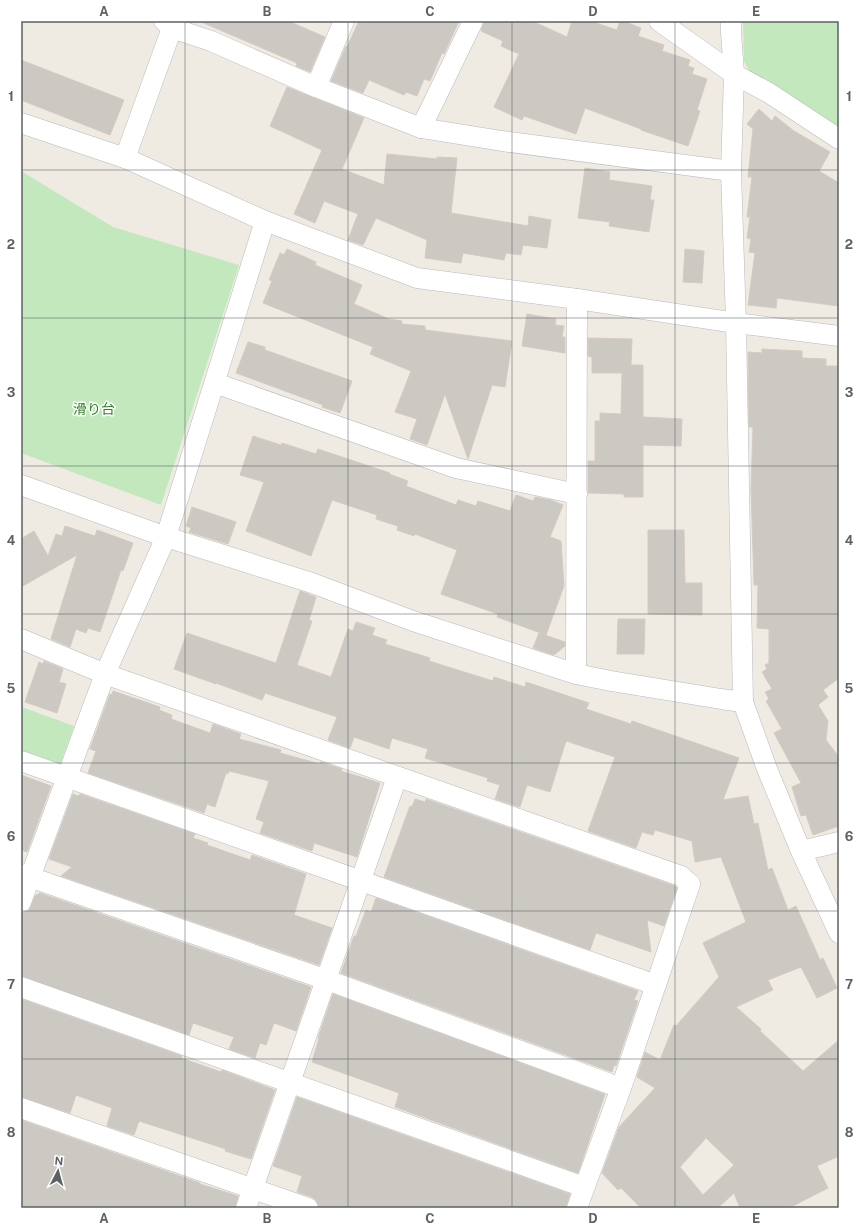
<svg xmlns="http://www.w3.org/2000/svg" width="860" height="1229" font-family="'Public Sans','Noto Sans JP',sans-serif">
<style>
.green{fill:#c3e8bd}
.building{fill:#ccc8c2;stroke:#d4cbc1;fill-rule:evenodd}
.lines{fill:none;stroke-linecap:round;stroke-linejoin:round}
.street-casing{stroke:#b6babe;stroke-width:21}
.street{stroke:#fff;stroke-width:20}
.grid{fill:none;stroke:#5b6165;stroke-width:1;stroke-opacity:0.55}
.labels{text-anchor:middle;stroke-width:3;stroke-linejoin:round;paint-order:stroke}
.park-label{font-size:14px;fill:#35822d;stroke:#fff}
.neatline{fill:none;stroke:#5b6165;stroke-width:1.5}
.grid-label{font-size:13px;text-anchor:middle;font-weight:bold;fill:#5b6165}
</style>
<rect width="100%" height="100%" fill="#efebe3"/>
<!-- green -->
<g class="green">
<path d="M 743,21 L 839,21 L 839,133 L 752,75 L 744,61 Z"/>
<path d="M 21,171 L 113,227 L 239,265 L 161,505 L 21,453 Z"/>
<path d="M 22,707 L 74,726 L 59,768 L 21,754 L 21,712 Z"/>
</g>
<!-- building -->
<g class="building">
<path d="M 199,21 L 288,21 L 325,37 L 310,72 L 296,66 L 297,63 Z"/>
<path d="M 359,21 L 459,21 L 444,54 L 442,53 L 430,81 L 424,79 L 417,96 L 406,92 L 404,95 L 369,80 L 363,93 L 331,81 L 346,46 L 347,47 Z"/>
<path d="M 484,21 L 532,21 L 567,37 L 572,21 L 590,21 L 617,30 L 620,21 L 623,21 L 641,28 L 638,36 L 664,45 L 662,51 L 690,60 L 688,66 L 694,68 L 692,74 L 707,79 L 697,110 L 700,111 L 688,146 L 641,130 L 641,129 L 585,108 L 576,134 L 524,116 L 522,120 L 494,107 L 519,54 L 501,46 L 503,41 L 481,31 Z"/>
<path d="M 21,60 L 124,100 L 110,135 L 21,100 Z"/>
<path d="M 287,87 L 364,118 L 342,169 L 384,185 L 387,154 L 437,159 L 437,157 L 457,158 L 451,213 L 528,226 L 529,216 L 551,220 L 547,248 L 523,245 L 521,255 L 506,253 L 504,260 L 463,253 L 461,263 L 425,258 L 427,240 L 376,218 L 363,245 L 348,240 L 358,214 L 324,201 L 315,223 L 294,214 L 322,150 L 270,126 Z"/>
<path d="M 759,109 L 772,121 L 775,116 L 794,131 L 830,152 L 819,171 L 839,183 L 839,306 L 777,298 L 776,308 L 748,305 L 755,253 L 749,252 L 751,239 L 747,238 L 750,217 L 747,217 L 752,177 L 748,177 L 753,129 L 747,124 Z"/>
<path d="M 585,168 L 610,172 L 609,180 L 652,186 L 650,200 L 654,200 L 649,232 L 609,226 L 610,222 L 578,218 Z"/>
<path d="M 287,249 L 316,262 L 315,265 L 362,285 L 354,304 L 389,319 L 402,321 L 401,324 L 425,326 L 425,330 L 512,341 L 505,387 L 492,385 L 468,459 L 445,394 L 427,445 L 410,439 L 417,419 L 395,412 L 411,371 L 370,354 L 373,347 L 263,303 L 272,281 L 269,280 L 280,253 L 284,255 Z"/>
<path d="M 685,249 L 704,251 L 702,283 L 683,282 Z"/>
<path d="M 527,314 L 556,319 L 555,325 L 564,326 L 562,337 L 565,337 L 565,353 L 522,346 Z"/>
<path d="M 588,338 L 632,339 L 631,365 L 643,365 L 643,417 L 682,419 L 681,446 L 643,445 L 643,497 L 624,497 L 624,494 L 588,493 L 588,461 L 595,461 L 595,421 L 600,421 L 600,413 L 621,414 L 622,373 L 592,373 L 592,357 L 588,356 Z"/>
<path d="M 248,342 L 265,347 L 265,350 L 352,381 L 340,413 L 322,407 L 323,405 L 236,373 Z"/>
<path d="M 762,349 L 802,351 L 802,358 L 826,359 L 826,366 L 839,366 L 839,678 L 823,690 L 828,697 L 818,705 L 828,721 L 826,740 L 839,757 L 839,826 L 813,835 L 806,815 L 801,816 L 792,787 L 801,783 L 774,733 L 782,729 L 766,701 L 769,699 L 765,692 L 772,689 L 762,672 L 767,669 L 765,665 L 769,663 L 769,629 L 757,628 L 758,585 L 754,585 L 751,489 L 753,427 L 749,427 L 748,352 L 762,353 Z"/>
<path d="M 253,436 L 281,445 L 282,443 L 316,454 L 318,449 L 390,473 L 389,474 L 408,481 L 406,486 L 456,505 L 458,500 L 476,506 L 478,501 L 510,511 L 516,495 L 533,501 L 535,497 L 551,500 L 563,505 L 550,537 L 561,541 L 564,586 L 546,635 L 497,617 L 498,614 L 441,594 L 457,550 L 415,534 L 414,536 L 397,530 L 398,526 L 376,519 L 377,515 L 332,500 L 311,556 L 246,531 L 264,482 L 240,475 Z"/>
<path d="M 192,507 L 236,522 L 228,544 L 189,532 L 191,528 L 186,526 Z"/>
<path d="M 65,526 L 95,536 L 97,530 L 133,543 L 123,571 L 121,570 L 100,632 L 88,628 L 86,633 L 76,629 L 70,647 L 51,639 L 77,555 L 21,587 L 21,539 L 34,531 L 48,556 L 56,534 L 62,536 Z"/>
<path d="M 648,530 L 684,530 L 685,583 L 702,583 L 702,615 L 648,614 Z"/>
<path d="M 300,591 L 316,597 L 309,620 L 312,621 L 297,665 L 331,677 L 348,629 L 353,631 L 356,622 L 375,628 L 372,635 L 387,640 L 385,644 L 430,658 L 429,661 L 493,681 L 494,677 L 525,687 L 526,682 L 589,703 L 586,709 L 631,724 L 632,721 L 739,758 L 723,800 L 748,796 L 754,824 L 758,823 L 768,870 L 772,868 L 788,910 L 796,906 L 820,960 L 823,958 L 837,988 L 817,998 L 801,967 L 768,980 L 773,990 L 736,1007 L 761,1029 L 760,1031 L 803,1071 L 839,1040 L 839,1156 L 817,1166 L 828,1188 L 789,1208 L 740,1208 L 734,1193 L 718,1208 L 641,1208 L 621,1188 L 618,1190 L 602,1173 L 619,1127 L 655,1088 L 637,1077 L 645,1052 L 660,1060 L 674,1025 L 676,1026 L 719,977 L 703,943 L 746,922 L 721,857 L 695,862 L 692,841 L 655,830 L 653,835 L 642,832 L 636,848 L 588,831 L 615,757 L 566,741 L 550,792 L 527,785 L 520,807 L 495,799 L 500,785 L 487,781 L 488,778 L 425,758 L 428,749 L 392,738 L 389,749 L 354,737 L 350,748 L 328,740 L 337,717 L 265,693 L 262,700 L 216,683 L 216,684 L 174,669 L 187,633 L 276,663 ZM 706,1138 L 734,1165 L 703,1195 L 680,1167 Z"/>
<path d="M 618,619 L 645,619 L 644,654 L 617,654 Z"/>
<path d="M 539,633 L 565,642 L 565,646 L 554,655 L 533,648 Z"/>
<path d="M 44,661 L 63,669 L 59,682 L 66,684 L 57,713 L 25,702 L 39,662 L 43,664 Z"/>
<path d="M 113,691 L 160,707 L 159,710 L 172,715 L 171,719 L 210,733 L 213,724 L 241,734 L 239,739 L 281,750 L 280,753 L 320,764 L 320,762 L 342,769 L 341,771 L 380,783 L 357,857 L 314,843 L 312,851 L 260,833 L 264,822 L 256,819 L 269,781 L 229,771 L 228,774 L 226,773 L 215,807 L 207,804 L 204,813 L 88,773 L 96,751 L 90,749 L 110,694 L 112,695 Z"/>
<path d="M 21,775 L 51,786 L 27,852 L 21,850 Z"/>
<path d="M 73,794 L 78,796 L 80,794 L 195,834 L 193,838 L 208,843 L 207,845 L 250,860 L 252,855 L 306,874 L 294,915 L 332,928 L 319,965 L 61,876 L 72,867 L 49,859 Z"/>
<path d="M 415,799 L 425,802 L 426,799 L 675,886 L 677,888 L 664,926 L 647,920 L 651,952 L 596,933 L 590,950 L 384,877 L 410,806 L 412,807 Z"/>
<path d="M 40,893 L 311,987 L 296,1031 L 274,1023 L 266,1045 L 260,1043 L 255,1058 L 229,1049 L 234,1037 L 193,1023 L 189,1035 L 21,976 L 21,913 L 29,911 L 35,896 Z"/>
<path d="M 376,898 L 638,991 L 634,1000 L 638,1001 L 616,1066 L 614,1065 L 612,1072 L 341,973 L 354,936 L 356,936 L 366,910 L 371,912 Z"/>
<path d="M 333,994 L 605,1094 L 578,1173 L 395,1107 L 399,1093 L 312,1062 L 319,1038 L 318,1038 Z"/>
<path d="M 21,999 L 182,1056 L 181,1058 L 221,1072 L 222,1070 L 275,1090 L 251,1159 L 225,1151 L 226,1149 L 139,1121 L 134,1135 L 107,1126 L 112,1108 L 76,1095 L 70,1113 L 21,1097 Z"/>
<path d="M 297,1097 L 570,1194 L 566,1208 L 319,1208 L 316,1200 L 312,1197 L 297,1192 L 302,1176 L 273,1166 Z"/>
<path d="M 21,1120 L 200,1183 L 200,1184 L 238,1196 L 235,1208 L 21,1208 Z"/>
</g>
<g class="lines">
<!-- street casing -->
<g class="street-casing">
<g id="street">
<path d="M 164,21 L 172,28 L 211,41 L 316,87 L 421,128 L 502,141 L 731,171"/>
<path d="M 659,21 L 734,74 L 769,93 L 839,139"/>
<path d="M 731,21 L 731,32 L 734,74 L 731,171 L 736,323 L 743,702 L 767,769 L 801,851 L 839,933"/>
<path d="M 316,87 L 344,21"/>
<path d="M 21,123 L 125,158 L 265,221 L 417,278 L 577,299 L 736,323 L 839,336"/>
<path d="M 421,128 L 473,21"/>
<path d="M 125,158 L 172,28 L 176,21"/>
<path d="M 215,383 L 456,468 L 577,494"/>
<path d="M 21,485 L 166,537 L 312,583 L 413,621 L 576,674 L 611,681 L 721,699 L 743,702"/>
<path d="M 21,639 L 105,674 L 681,876 L 690,884 L 621,1088 L 577,1208"/>
<path d="M 576,674 L 577,299"/>
<path d="M 21,761 L 656,985"/>
<path d="M 801,851 L 839,842"/>
<path d="M 21,874 L 327,980 L 621,1088"/>
<path d="M 21,902 L 105,674 L 166,537 L 265,221"/>
<path d="M 21,987 L 584,1187"/>
<path d="M 21,1108 L 308,1208"/>
<path d="M 246,1208 L 397,777"/>
</g>
</g>
<!-- street -->
<use href="#street" class="street"/>
</g>
<!-- grid -->
<path class="grid" d="M 185,21 L 185,1208M 348,21 L 348,1208M 512,21 L 512,1208M 675,21 L 675,1208M 21,170 L 839,170M 21,318 L 839,318M 21,466 L 839,466M 21,614 L 839,614M 21,763 L 839,763M 21,911 L 839,911M 21,1059 L 839,1059"/>
<g class="labels">
<!-- park labels -->
<g class="park-label">
<text x="94" y="414">滑り台</text>
</g>
</g>
<!-- border -->
<rect width="860" height="1229" fill="none" stroke="#ffffff" stroke-width="44"/>
<!-- north arrow -->
<g transform="translate(58 1171) rotate(6)" stroke="#ffffff" stroke-width="3" paint-order="stroke">
<path d="M0-3L7 15L0 10L-7 15Z" fill="#5b6165"/>
<text y="-6" font-size="11" font-weight="bold" text-anchor="middle" fill="#5b6165">N</text>
</g>
<rect x="22" y="22" width="816" height="1185" class="neatline"/>
<g class="grid-label">
<text x="104" y="16">A</text>
<text x="267" y="16">B</text>
<text x="430" y="16">C</text>
<text x="593" y="16">D</text>
<text x="756" y="16">E</text>
<text x="11" y="101">1</text>
<text x="849" y="101">1</text>
<text x="11" y="249">2</text>
<text x="849" y="249">2</text>
<text x="11" y="397">3</text>
<text x="849" y="397">3</text>
<text x="11" y="545">4</text>
<text x="849" y="545">4</text>
<text x="11" y="693">5</text>
<text x="849" y="693">5</text>
<text x="11" y="841">6</text>
<text x="849" y="841">6</text>
<text x="11" y="989">7</text>
<text x="849" y="989">7</text>
<text x="11" y="1137">8</text>
<text x="849" y="1137">8</text>
<text x="104" y="1223">A</text>
<text x="267" y="1223">B</text>
<text x="430" y="1223">C</text>
<text x="593" y="1223">D</text>
<text x="756" y="1223">E</text>
</g>
</svg>
